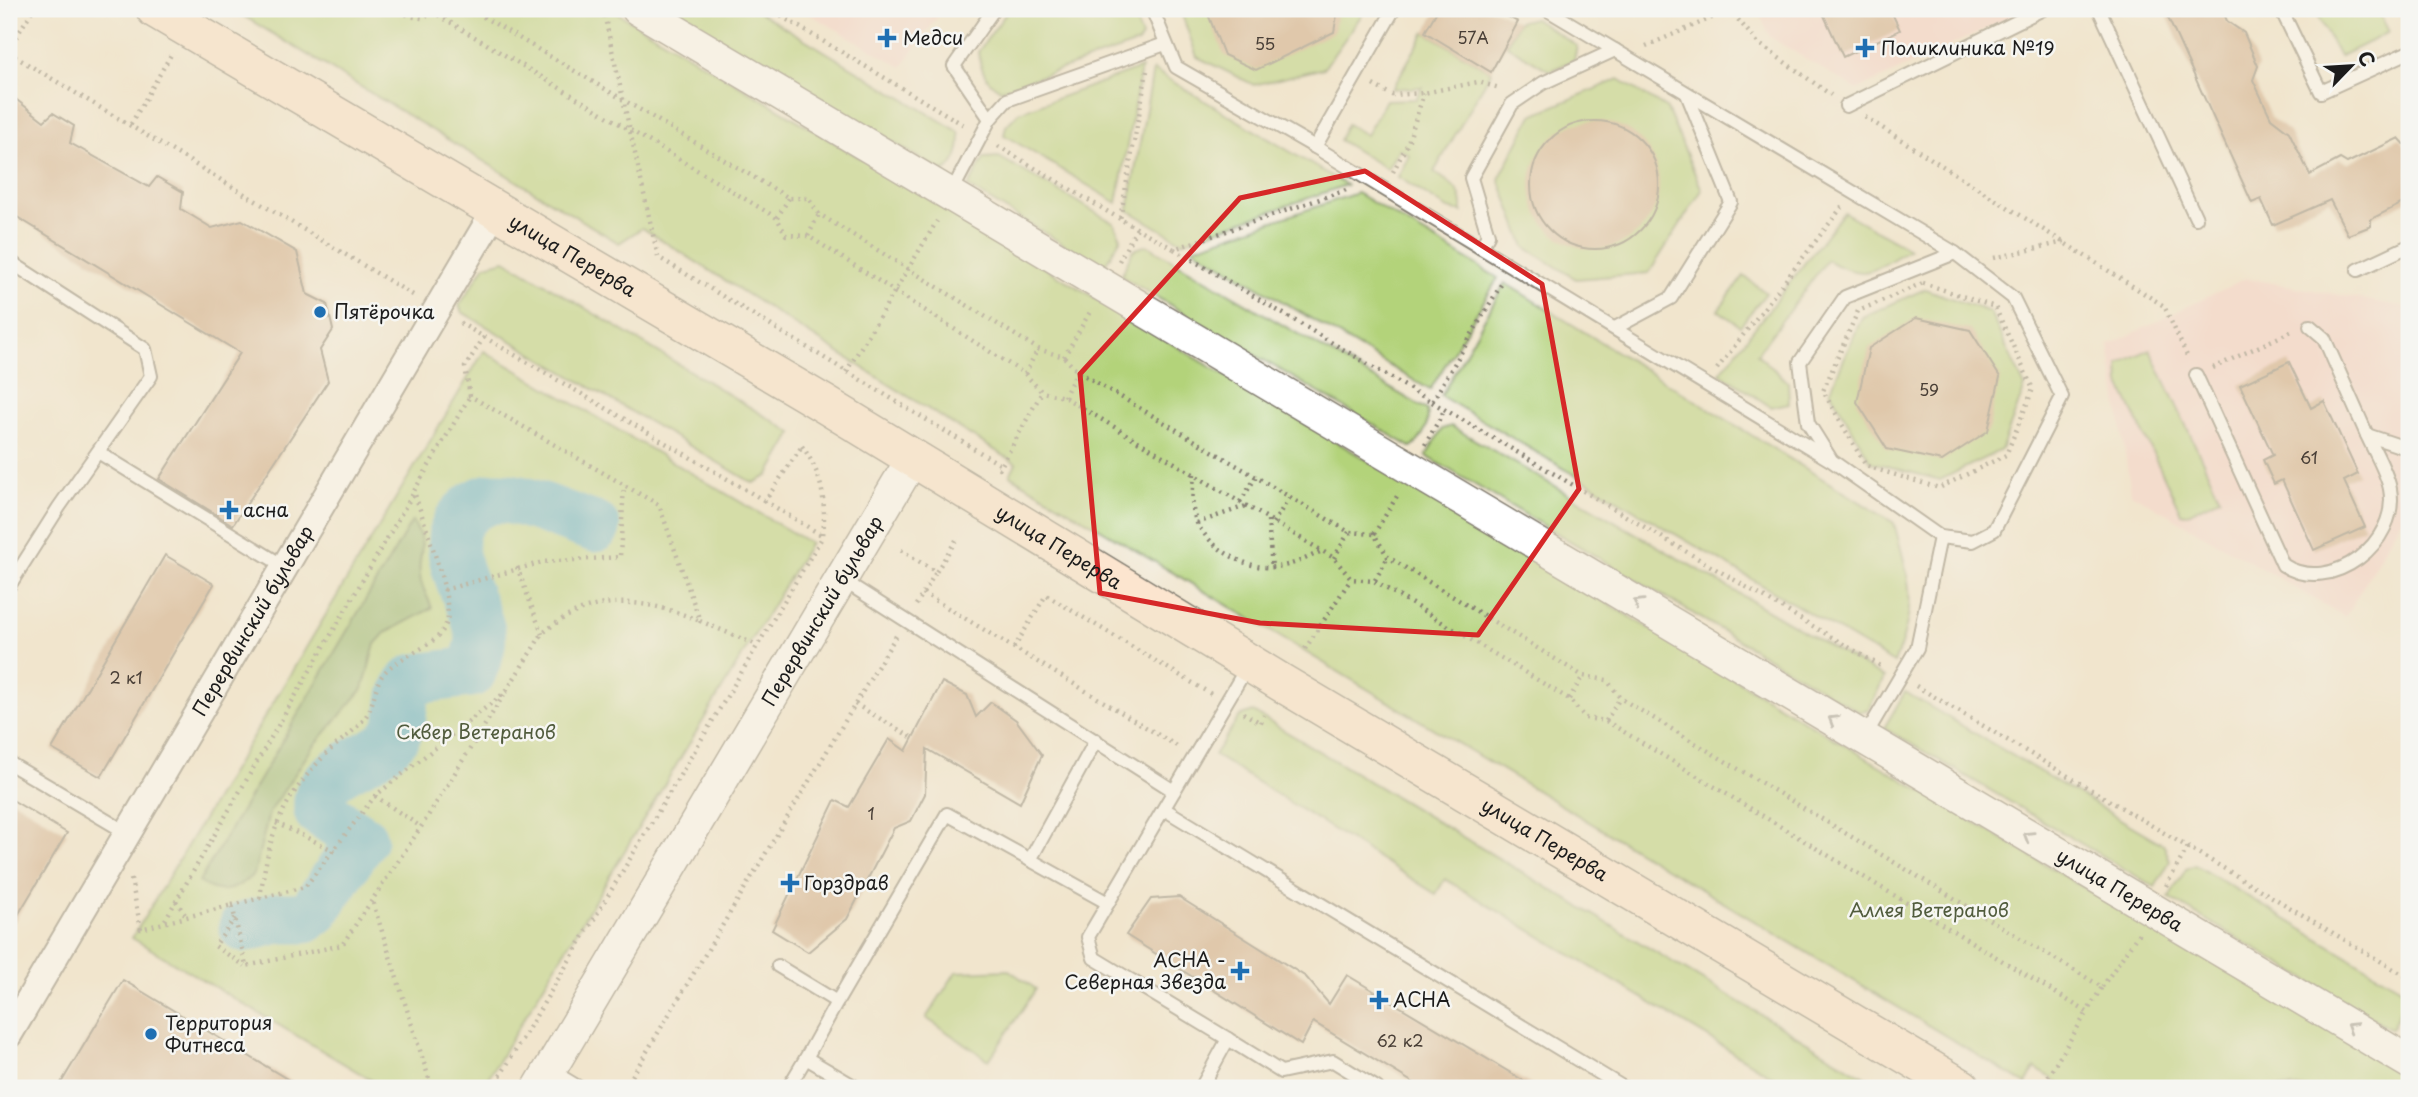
<svg xmlns="http://www.w3.org/2000/svg" width="2418" height="1097" font-family="'Playpen Sans',sans-serif">
<style>
.built{fill:#f7d0ca}
.green{fill:#b3d37a;stroke:#68784b;stroke-width:2}
.forest{fill:#8eb56a;stroke:#556843;stroke-width:2}
.lines{fill:none;stroke-linecap:round;stroke-linejoin:round}
.river{stroke:#46a9c6;stroke-width:51}
.building{fill:#cca582}
.service-casing{stroke:#868074;stroke-width:16}
.minor-casing{stroke:#868074;stroke-width:30}
.tertiary-casing{stroke:#868074;stroke-width:35}
.secondary-casing{stroke:#868074;stroke-width:40}
.path{stroke:#868074;stroke-width:4.5;stroke-dasharray:2 5;stroke-linecap:butt}
.service{stroke:#fff;stroke-width:12}
.minor{stroke:#fff;stroke-width:26}
.tertiary{stroke:#fff;stroke-width:32}
.secondary{stroke:#fce5cf;stroke-width:37}
.oneway{stroke:#999}
.marked{fill:none;stroke:#d62828;stroke-width:5;stroke-linejoin:round}
.poi-dot{fill:#1f6fb2;stroke:#f6f6f2;stroke-width:2.5}
.labels{text-anchor:middle;stroke-width:5;stroke-linejoin:round;paint-order:stroke}
.number-label{font-size:16px;fill:#483e36}
.poi-label{font-size:19px;fill:#1c1c1c;stroke:#f6f6f2;text-anchor:start}
.street-label{font-size:19px;fill:#1c1c1c;stroke:#f6f6f2}
.park-label{font-size:19px;fill:#515c3d;stroke:#f6f6f2}
</style>
<rect width="100%" height="100%" fill="#f6f6f2"/>
<filter id="ink" filterUnits="userSpaceOnUse"><feTurbulence type="fractalNoise" baseFrequency=".0143" numOctaves="2"/><feDisplacementMap in="SourceGraphic" scale="14" xChannelSelector="R" yChannelSelector="G"/><feConvolveMatrix kernelMatrix="1 2 1 2 8 2 1 2 1" color-interpolation-filters="sRGB"/></filter>
<filter id="wash" filterUnits="userSpaceOnUse"><feTurbulence type="fractalNoise" baseFrequency=".00686" numOctaves="4" result="noise"/><feDisplacementMap in="SourceGraphic" scale="28" xChannelSelector="R" yChannelSelector="G"/><feGaussianBlur stdDeviation="1.57" result="paint"/><feColorMatrix in="noise" values="0 0 0 0 0 0 0 0 0 0 0 0 0 0 0 0 0 1.4 0 .05"/><feComposite in="paint" operator="in"/></filter>
<g filter="url(#wash)">
<rect width="100%" height="100%" fill="#f1e5cd"/>
<!-- built -->
<g class="built">
<path d="M 801,9 L 943,9 L 902,67 Z"/>
<path d="M 1757,9 L 2027,9 L 1857,90 L 1770,37 Z"/>
<path d="M 2246,278 L 2405,307 L 2409,305 L 2409,506 L 2345,617 L 2131,493 L 2109,345 Z"/>
</g>
<!-- green -->
<g class="green">
<path d="M 232,9 L 611,9 L 2145,924 L 2409,1069 L 2409,1088 L 2067,1088 L 2035,1068 L 2026,1084 L 1010,475 L 1016,463 C 890,387 767,306 642,228 L 619,243 Z"/>
<path d="M 668,9 L 754,9 L 959,132 C 962,146 957,165 943,172 Z"/>
<path d="M 1009,9 L 1131,9 L 1142,37 L 1138,43 L 1001,90 C 985,82 981,69 978,52 Z"/>
<path d="M 1180,9 L 1366,9 L 1324,68 L 1254,85 L 1197,57 Z"/>
<path d="M 2329,9 L 2377,9 L 2389,32 L 2339,57 L 2317,15 Z"/>
<path d="M 1534,18 L 1577,46 L 1574,60 L 1550,71 L 1507,45 L 1518,22 Z"/>
<path d="M 1425,32 L 1491,72 L 1434,172 C 1450,183 1464,189 1462,212 L 1448,209 L 1398,177 L 1409,155 L 1399,149 L 1387,169 L 1339,140 L 1347,124 L 1366,135 L 1386,100 L 1416,99 L 1422,87 L 1392,89 Z"/>
<path d="M 1141,68 L 1117,203 L 1004,135 L 1006,126 L 1019,112 Z"/>
<path d="M 1153,70 L 1346,185 L 1182,242 L 1128,210 Z"/>
<path d="M 1619,79 L 1667,109 L 1702,190 L 1649,273 L 1576,279 L 1525,247 L 1499,179 L 1532,115 Z"/>
<path d="M 999,157 L 1114,223 L 1121,238 L 1103,268 L 968,187 L 984,158 Z"/>
<path d="M 1357,193 L 1498,278 L 1430,390 L 1193,248 Z"/>
<path d="M 1844,212 L 1909,249 C 1874,271 1865,282 1827,260 L 1757,354 L 1788,382 L 1789,403 L 1771,407 L 1720,373 Z"/>
<path d="M 1147,245 L 1427,410 C 1430,421 1423,441 1411,447 L 1121,276 L 1133,250 Z"/>
<path d="M 505,260 L 793,433 L 768,476 L 753,483 L 462,312 L 459,306 L 485,265 Z"/>
<path d="M 1744,276 L 1766,293 L 1740,326 L 1718,310 Z"/>
<path d="M 1505,283 L 1894,523 C 1910,583 1919,603 1894,663 L 1441,396 Z"/>
<path d="M 1925,289 L 1990,312 L 2025,387 L 2001,450 L 1940,480 L 1871,462 L 1830,391 L 1862,317 Z"/>
<path d="M 2150,349 L 2220,498 L 2186,514 L 2181,513 L 2120,384 L 2119,364 Z"/>
<path d="M 484,351 L 810,543 L 482,1088 L 385,1088 L 132,938 Z"/>
<path d="M 1451,426 L 1884,678 L 1869,709 L 1860,712 L 1426,456 L 1442,429 Z"/>
<path d="M 1905,692 L 2164,845 L 2170,861 L 2155,887 L 1884,728 Z"/>
<path d="M 1253,712 L 1884,1088 L 1792,1088 L 1445,879 L 1436,894 L 1214,755 L 1239,717 Z"/>
<path d="M 2195,865 L 2409,993 L 2391,1029 L 2169,898 L 2186,869 Z"/>
<path d="M 1009,970 L 1036,989 L 989,1060 L 926,1018 L 956,972 Z"/>
</g>
<!-- forest -->
<path class="forest" d="M 412,521 C 432,550 414,555 421,581 C 423,590 429,599 432,608 L 385,633 L 375,644 L 363,689 L 312,748 L 269,813 L 254,874 C 236,890 220,897 199,882 Z"/>
<g class="lines">
<!-- river -->
<path class="river" d="M 244,927 L 278,918 L 304,918 L 314,911 L 362,839 L 319,811 C 314,766 372,765 393,738 C 408,719 395,695 415,679 L 471,672 C 476,659 483,645 480,631 C 472,594 431,543 468,511 C 476,504 486,499 497,498 C 524,497 568,519 595,527"/>
</g>
<g id="blocks">
<!-- building -->
<g class="building">
<path d="M 1206,9 L 1338,9 L 1334,32 L 1256,70 L 1224,55 Z"/>
<path d="M 1438,9 L 1494,9 L 1518,22 L 1491,72 L 1425,32 Z"/>
<path d="M 1821,9 L 1890,9 L 1900,30 L 1843,57 Z"/>
<path d="M 2164,9 L 2222,9 L 2227,21 L 2244,33 L 2258,66 L 2253,80 L 2271,118 L 2289,132 L 2310,175 L 2340,159 L 2347,163 L 2399,138 L 2409,149 L 2409,200 L 2371,219 L 2371,226 L 2348,235 L 2330,200 L 2273,225 L 2261,199 L 2252,203 Z"/>
<path d="M 9,94 L 44,121 L 53,113 L 74,126 L 70,143 L 149,187 L 157,177 L 183,192 L 181,209 L 212,228 L 242,220 L 297,252 L 307,294 L 327,304 L 333,330 L 320,350 L 328,381 L 233,525 L 159,479 L 240,353 L 9,212 Z"/>
<circle cx="1595" cy="185" r="64"/>
<path d="M 1916,318 L 1970,330 L 2000,377 L 1988,431 L 1942,461 L 1887,449 L 1857,402 L 1869,348 Z"/>
<path d="M 2289,362 L 2311,408 L 2324,401 L 2358,474 L 2344,481 L 2365,527 L 2314,550 L 2282,480 L 2274,484 L 2263,460 L 2273,455 L 2240,385 Z"/>
<path d="M 165,555 L 214,584 L 101,777 L 52,749 Z"/>
<path d="M 942,682 L 967,695 L 976,717 L 991,702 L 1016,720 L 1042,755 L 1020,803 L 927,749 L 925,794 L 911,821 L 894,828 L 847,919 L 808,952 L 772,930 L 835,800 L 849,807 L 889,739 L 906,751 Z"/>
<path d="M 9,798 L 67,833 L 9,930 Z"/>
<path d="M 1179,897 L 1306,977 L 1329,1004 L 1347,975 L 1536,1088 L 1422,1088 L 1313,1022 L 1301,1045 L 1126,935 L 1151,899 Z"/>
<path d="M 123,980 L 302,1088 L 58,1088 Z"/>
</g>
</g>
</g>
<g filter="url(#ink)">
<use href="#blocks" fill-opacity="0" stroke="#868074" stroke-width="2"/>
<g class="lines">
<!-- service casing -->
<g class="service-casing">
<g id="service">
<path d="M 1152,9 L 1176,67 L 1315,147 L 1832,461 L 1940,537 L 1973,541 L 1994,530 L 2062,397 L 2013,298 L 1955,253 L 1546,9"/>
<path d="M 2099,9 L 2196,218"/>
<path d="M 2281,9 L 2321,92 L 2409,52"/>
<path d="M 1846,106 L 2043,9"/>
<path d="M 990,119 L 954,66 L 994,9"/>
<path d="M 1315,147 L 1394,9"/>
<path d="M 950,195 L 990,119 L 1007,100 L 1165,44"/>
<path d="M 1481,248 L 1488,235 L 1471,178 L 1512,104 L 1543,83 L 1615,50"/>
<path d="M 9,261 L 145,349 L 151,376 L 59,507 L 9,586"/>
<path d="M 2358,270 L 2409,246"/>
<path d="M 2310,326 L 2324,338 L 2367,435"/>
<path d="M 1615,328 L 1671,298 L 1731,202 L 1687,94"/>
<path d="M 2196,375 L 2283,565 C 2331,596 2400,542 2390,489 C 2387,472 2374,451 2367,435 L 2409,449"/>
<path d="M 98,452 L 285,567"/>
<path d="M 1830,458 L 1808,423 L 1800,362 L 1845,297 L 1955,253"/>
<path d="M 841,579 L 1174,791"/>
<path d="M 1864,738 L 1917,648 L 1940,537"/>
<path d="M 9,763 L 129,834"/>
<path d="M 1164,809 L 1624,1088"/>
<path d="M 1030,860 L 1096,740"/>
<path d="M 778,966 L 837,1002 L 806,1058"/>
<path d="M 837,1002 L 947,814 L 1108,903"/>
<path d="M 1228,1039 L 1281,1072 L 1333,1061 L 1377,1088"/>
<path d="M 550,1070 L 580,1088"/>
<path d="M 788,1088 L 806,1058 L 857,1088"/>
<path d="M 1201,1088 L 1228,1039 L 1094,958 L 1088,937 L 1247,667"/>
</g>
</g>
<!-- minor casing -->
<g class="minor-casing">
<g id="minor">
<path id="s1" d="M 9,1034 L 496,209"/>
</g>
</g>
<!-- tertiary casing -->
<g class="tertiary-casing">
<g id="tertiary">
<path id="s2" d="M 638,9 L 2409,1062"/>
<path id="s3" d="M 539,1088 L 913,458"/>
</g>
</g>
<!-- secondary casing -->
<g class="secondary-casing">
<g id="secondary">
<path id="s4" d="M 155,9 L 826,405 L 1282,683 L 1962,1088"/>
</g>
</g>
<!-- path -->
<g class="path">
<path d="M 402,9 L 408,16 L 422,18 L 433,12 L 777,218 L 786,235 L 808,236 L 1025,374 L 1042,392 L 1064,397 L 1334,558 L 1351,579 L 1374,581 L 1569,699 L 1585,718 L 1606,721 L 2087,1012 L 2102,987 L 1620,698 L 1607,680 L 1583,676 L 1388,557 L 1374,534 L 1349,532 L 1077,371 L 1064,357 L 1038,349 L 819,214 L 808,198 L 789,198 L 470,9"/>
<path d="M 603,9 L 658,257 L 1001,465"/>
<path d="M 769,9 L 964,125"/>
<path d="M 1729,9 L 1758,43 L 1831,95"/>
<path d="M 1646,46 L 1728,11"/>
<path d="M 9,49 L 33,9"/>
<path d="M 9,53 L 413,295"/>
<path d="M 1147,71 L 1120,219 L 1174,249 L 1346,190"/>
<path d="M 1373,85 L 1392,95 L 1424,93 L 1478,82 L 1500,88"/>
<path d="M 1865,117 L 2164,306 L 2188,358"/>
<path d="M 131,124 L 172,53"/>
<path d="M 998,146 L 1120,219"/>
<path d="M 1393,172 L 1408,143 L 1424,93"/>
<path d="M 777,218 L 789,198"/>
<path d="M 808,236 L 819,214"/>
<path d="M 1174,249 L 1432,402 L 1502,283"/>
<path d="M 1994,258 L 2064,242"/>
<path d="M 1119,261 L 1137,228"/>
<path d="M 1923,283 L 1995,307 L 2033,389 L 2006,455 L 1939,488 L 1866,466 L 1823,391 L 1858,311 Z"/>
<path d="M 460,323 L 765,501"/>
<path d="M 484,337 L 465,367 L 470,396 L 659,505 L 700,621 L 757,645"/>
<path d="M 1064,357 L 1090,312"/>
<path d="M 2213,368 L 2294,330"/>
<path d="M 1717,369 L 1842,207"/>
<path d="M 846,372 L 937,221"/>
<path d="M 1025,374 L 1038,349"/>
<path d="M 1064,397 L 1077,371"/>
<path d="M 1432,402 L 1884,668"/>
<path d="M 1425,445 L 1445,409"/>
<path d="M 802,446 C 823,475 826,501 823,536 L 765,501 Z"/>
<path d="M 999,470 L 1042,392"/>
<path d="M 1194,474 C 1193,490 1190,508 1197,523 C 1210,548 1246,570 1274,567 C 1291,566 1305,559 1320,552"/>
<path d="M 1240,502 L 1256,477"/>
<path d="M 1268,520 L 1272,568"/>
<path d="M 1197,523 L 1246,506"/>
<path d="M 1273,523 L 1290,497"/>
<path d="M 1374,534 L 1399,493"/>
<path d="M 901,550 L 936,572 L 958,537"/>
<path d="M 1334,558 L 1349,532"/>
<path d="M 517,567 L 542,634"/>
<path d="M 1375,580 L 1388,557"/>
<path d="M 444,590 L 543,562 L 620,557 L 624,485"/>
<path d="M 923,593 L 1177,746"/>
<path d="M 916,605 L 936,572"/>
<path d="M 1014,648 L 1046,595 L 1211,694"/>
<path d="M 1305,649 L 1351,579"/>
<path d="M 1916,686 L 2409,978"/>
<path d="M 1569,699 L 1583,676"/>
<path d="M 855,704 L 913,738"/>
<path d="M 1243,713 L 1261,723 L 1264,715"/>
<path d="M 1606,721 L 1620,698"/>
<path d="M 375,796 L 421,827"/>
<path d="M 276,823 L 335,851"/>
<path d="M 131,879 L 141,929 L 232,905 L 246,966 L 342,945 L 421,827 L 542,634 C 591,591 645,598 700,621"/>
<path d="M 2166,886 L 2188,847"/>
<path d="M 260,898 C 269,835 279,803 325,755 C 337,743 354,732 364,719 C 376,704 373,684 386,671 C 402,654 441,646 447,621 C 453,596 422,519 414,491 L 470,396"/>
<path d="M 176,901 L 186,916"/>
<path d="M 373,903 L 432,1088"/>
<path d="M 232,905 L 305,887 L 375,796 L 508,690"/>
<path d="M 235,918 L 215,946 L 245,966"/>
<path d="M 165,920 L 414,492"/>
<path d="M 2102,987 L 2139,933"/>
<path d="M 493,1088 L 823,536"/>
<path d="M 625,1088 L 896,636"/>
<path d="M 2041,1088 L 2087,1012"/>
</g>
<!-- service -->
<use href="#service" class="service"/>
<!-- minor -->
<use href="#minor" class="minor"/>
<!-- tertiary -->
<use href="#tertiary" class="tertiary"/>
<!-- secondary -->
<use href="#secondary" class="secondary"/>
</g>
<!-- one-way arrows -->
<defs><path id="oneway-chevron" d="M-2-3.5L2.5 0L-2 3.5" fill="none" stroke-width="1.6" stroke-linecap="round" stroke-linejoin="round" transform="scale(1.75)"/></defs>
<g class="oneway">
<use href="#oneway-chevron" transform="translate(1638 603) rotate(-149)"/>
<use href="#oneway-chevron" transform="translate(1833 720) rotate(-149)"/>
<use href="#oneway-chevron" transform="translate(2028 836) rotate(-149)"/>
<use href="#oneway-chevron" transform="translate(2351 1027) rotate(-149)"/>
</g>
</g>
<!-- marked area -->
<path d="M0 0H2418V1097H0ZM 1365,171 L 1542,284 L 1579,489 L 1478,635 L 1260,623 L 1100,593 L 1080,374 L 1240,198 Z" fill="#f1e5cd" fill-opacity=".55" fill-rule="evenodd"/>
<path class="marked" d="M 1365,171 L 1542,284 L 1579,489 L 1478,635 L 1260,623 L 1100,593 L 1080,374 L 1240,198 Z"/>
<!-- markers -->
<g class="poi-dot">
<path d="M883.5 27.5h7v7h7v7h-7v7h-7v-7h-7v-7h7z"/>
<path d="M1861.5 37.5h7v7h7v7h-7v7h-7v-7h-7v-7h7z"/>
<circle cx="320" cy="312" r="7"/>
<path d="M225.5 499.5h7v7h7v7h-7v7h-7v-7h-7v-7h7z"/>
<path d="M786.5 872.5h7v7h7v7h-7v7h-7v-7h-7v-7h7z"/>
<path d="M1236.5 960.5h7v7h7v7h-7v7h-7v-7h-7v-7h7z"/>
<path d="M1375.5 989.5h7v7h7v7h-7v7h-7v-7h-7v-7h7z"/>
<circle cx="151" cy="1034" r="7"/>
</g>
<g class="labels">
<!-- number labels -->
<g class="number-label">
<text x="1473" y="44">57А</text>
<text x="1265" y="50">55</text>
<text x="1929" y="396">59</text>
<text x="2309" y="464">61</text>
<text x="126" y="684">2 к1</text>
<text x="871" y="820">1</text>
<text x="1400" y="1047">62 к2</text>
</g>
<!-- poi labels -->
<g class="poi-label">
<text x="903" y="45">Медси</text>
<text x="1881" y="55">Поликлиника №19</text>
<text x="334" y="319">Пятёрочка</text>
<text x="243" y="517">асна</text>
<text x="804" y="890">Горздрав</text>
<text x="1226" y="967" text-anchor="end">АСНА -<tspan x="1226" dy="22">Северная Звезда</tspan></text>
<text x="1393" y="1007">АСНА</text>
<text x="165" y="1030">Территория<tspan x="165" dy="22">Фитнеса</tspan></text>
</g>
<!-- street labels -->
<g class="street-label">
<text dy="7" stroke="none"><textPath href="#s4" startOffset="485">улица Перерва</textPath></text>
<text dy="7" stroke="none"><textPath href="#s4" startOffset="1052">улица Перерва</textPath></text>
<text dy="7" stroke="none"><textPath href="#s3" startOffset="555">Перервинский бульвар</textPath></text>
<text dy="7" stroke="none"><textPath href="#s1" startOffset="480">Перервинский бульвар</textPath></text>
<text dy="7" stroke="none"><textPath href="#s4" startOffset="1619">улица Перерва</textPath></text>
<text dy="7" stroke="none"><textPath href="#s2" startOffset="1724">улица Перерва</textPath></text>
</g>
<!-- park labels -->
<g class="park-label">
<text x="476" y="739">Сквер Ветеранов</text>
<text x="1929" y="917">Аллея Ветеранов</text>
</g>
</g>
<!-- margin -->
<rect width="2418" height="1097" fill="none" stroke="#f6f6f2" stroke-width="35"/>
<!-- north arrow -->
<g transform="translate(2351 66) rotate(65)" stroke="#f6f6f2" stroke-width="5" paint-order="stroke">
<path d="M0-5L12 26L0 18L-12 26Z" fill="#1c1c1c"/>
<text y="-10" font-size="19" font-weight="bold" text-anchor="middle" fill="#1c1c1c">С</text>
</g>
</svg>
